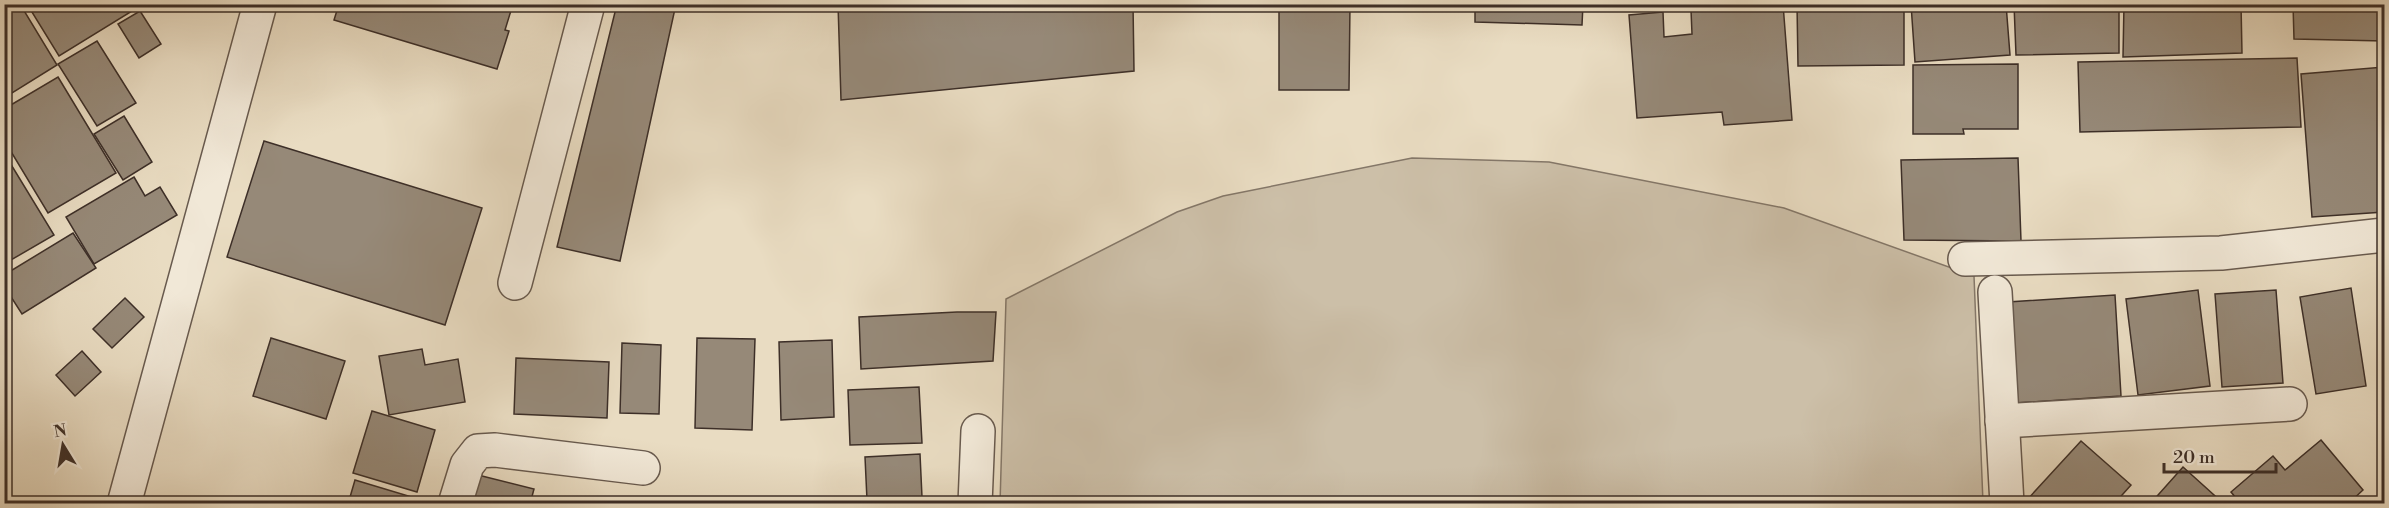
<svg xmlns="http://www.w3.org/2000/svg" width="2389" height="508" font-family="'Libre Bodoni',serif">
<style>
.green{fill:#ccbfa8;stroke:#847768;stroke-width:1.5}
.building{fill:#968978;stroke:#3d2f28;stroke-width:1.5}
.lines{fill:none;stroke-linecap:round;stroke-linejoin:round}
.minor-casing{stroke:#685a4e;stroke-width:36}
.minor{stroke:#f1e8d7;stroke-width:33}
</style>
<rect width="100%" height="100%" fill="#e9dcc2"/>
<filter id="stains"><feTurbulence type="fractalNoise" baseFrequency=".00333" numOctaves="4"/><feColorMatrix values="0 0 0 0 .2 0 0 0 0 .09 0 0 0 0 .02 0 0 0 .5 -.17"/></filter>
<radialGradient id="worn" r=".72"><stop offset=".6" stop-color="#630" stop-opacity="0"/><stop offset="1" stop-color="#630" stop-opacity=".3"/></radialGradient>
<!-- green -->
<path class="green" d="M 1412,158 L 1549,162 L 1784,208 L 1974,276 L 1983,503 L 1000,504 L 1006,299 L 1177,212 L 1223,196 Z"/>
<!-- building -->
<g class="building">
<path d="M 4,4 L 20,4 L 57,65 L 4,98 Z"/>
<path d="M 27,4 L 135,4 L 137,8 L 59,56 Z"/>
<path d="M 339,4 L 513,4 L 505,30 L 509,31 L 497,69 L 334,20 Z"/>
<path d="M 617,4 L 676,4 L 620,261 L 557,247 Z"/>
<path d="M 838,4 L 1133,4 L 1134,71 L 841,100 Z"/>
<path d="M 1279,4 L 1350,4 L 1349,90 L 1279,90 Z"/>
<path d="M 1475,4 L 1583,4 L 1582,25 L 1475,22 Z"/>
<path d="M 1783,4 L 1792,120 L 1724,125 L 1722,112 L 1637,118 L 1629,15 L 1663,12 L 1664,37 L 1692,34 L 1691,10 Z"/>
<path d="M 1797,4 L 1904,4 L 1904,65 L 1798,66 Z"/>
<path d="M 1911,4 L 2006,4 L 2010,55 L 1915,62 Z"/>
<path d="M 2014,4 L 2119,4 L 2119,53 L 2016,55 Z"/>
<path d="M 2124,4 L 2241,4 L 2242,53 L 2123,57 Z"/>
<path d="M 2293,4 L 2384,4 L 2384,41 L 2294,39 Z"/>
<path d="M 140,11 L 161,44 L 139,58 L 118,24 Z"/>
<path d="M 97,41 L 136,103 L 97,126 L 58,64 Z"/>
<path d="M 2297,58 L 2301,127 L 2080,132 L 2078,62 Z"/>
<path d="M 2018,64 L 2018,129 L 1963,129 L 1964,134 L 1913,134 L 1913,65 Z"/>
<path d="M 2384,67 L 2384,212 L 2312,217 L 2301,74 Z"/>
<path d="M 58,77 L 116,173 L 48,213 L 4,140 L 4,109 Z"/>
<path d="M 124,116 L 152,162 L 123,180 L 94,134 Z"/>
<path d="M 264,141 L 482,208 L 445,325 L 227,257 Z"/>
<path d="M 4,153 L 54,235 L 4,264 Z"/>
<path d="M 2018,158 L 2021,241 L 1904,240 L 1901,160 Z"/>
<path d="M 134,177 L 145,196 L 160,187 L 177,215 L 94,264 L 66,217 Z"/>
<path d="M 73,233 L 96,268 L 22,314 L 4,286 L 4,275 Z"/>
<path d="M 2351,288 L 2366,386 L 2316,394 L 2300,297 Z"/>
<path d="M 2198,290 L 2210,386 L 2138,395 L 2126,299 Z"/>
<path d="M 2276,290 L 2283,383 L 2222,387 L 2215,294 Z"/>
<path d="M 2115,295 L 2121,396 L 2015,403 L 2008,302 Z"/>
<path d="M 125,298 L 144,317 L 112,348 L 93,329 Z"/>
<path d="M 957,312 L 996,312 L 993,361 L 861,369 L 859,317 Z"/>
<path d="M 271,338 L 345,361 L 326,419 L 253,396 Z"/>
<path d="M 697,338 L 755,339 L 752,430 L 695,428 Z"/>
<path d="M 832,340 L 834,417 L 781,420 L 779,342 Z"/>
<path d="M 622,343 L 661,345 L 659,414 L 620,413 Z"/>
<path d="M 422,349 L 425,365 L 458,359 L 465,402 L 389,415 L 379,356 Z"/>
<path d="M 82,351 L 101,372 L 75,396 L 56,375 Z"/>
<path d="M 516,358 L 609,362 L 607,418 L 514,414 Z"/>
<path d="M 919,387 L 922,443 L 850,445 L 848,390 Z"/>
<path d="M 372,411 L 435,430 L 417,492 L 353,473 Z"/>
<path d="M 2321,440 L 2363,490 L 2348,504 L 2241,504 L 2231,492 L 2273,456 L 2285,470 Z"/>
<path d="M 2081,441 L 2131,485 L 2114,504 L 2028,504 L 2026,501 Z"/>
<path d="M 920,454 L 922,497 L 867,500 L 865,457 Z"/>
<path d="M 2183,467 L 2224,504 L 2150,504 Z"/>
<path d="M 474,474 L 534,489 L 530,504 L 466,504 Z"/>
<path d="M 355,480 L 415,498 L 414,504 L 348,504 Z"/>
</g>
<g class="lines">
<!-- minor casing -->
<g class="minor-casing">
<g id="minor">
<path d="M 1965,259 L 2221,253 L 2384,235"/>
<path d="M 515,283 L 588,4"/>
<path d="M 1995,292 L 2007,504"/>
<path d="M 2002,421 L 2290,404"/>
<path d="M 124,504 L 260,4"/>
<path d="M 455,504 L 467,465 L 478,451 L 495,450 L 643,468"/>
<path d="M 975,504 L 978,431"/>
</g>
</g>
<!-- minor -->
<use href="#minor" class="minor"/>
</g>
<!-- margin -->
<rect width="2389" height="508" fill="none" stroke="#e9dcc2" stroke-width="24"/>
<rect x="6" y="6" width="2377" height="496" fill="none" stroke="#3d2f28" stroke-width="3"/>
<rect x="12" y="12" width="2365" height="484" fill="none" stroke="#3d2f28" stroke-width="1.5"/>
<!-- north arrow -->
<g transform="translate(63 445) rotate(349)" stroke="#f1e8d7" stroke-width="4.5" paint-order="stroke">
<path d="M0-4.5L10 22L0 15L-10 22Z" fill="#3d2f28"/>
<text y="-9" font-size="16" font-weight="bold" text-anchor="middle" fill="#3d2f28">N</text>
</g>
<!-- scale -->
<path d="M2164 463v9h112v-9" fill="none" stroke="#3d2f28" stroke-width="3"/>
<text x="2173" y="463" font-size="18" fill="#3d2f28" stroke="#f1e8d7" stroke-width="4.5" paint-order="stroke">20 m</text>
<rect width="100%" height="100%" filter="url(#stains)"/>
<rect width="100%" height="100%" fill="url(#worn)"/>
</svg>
